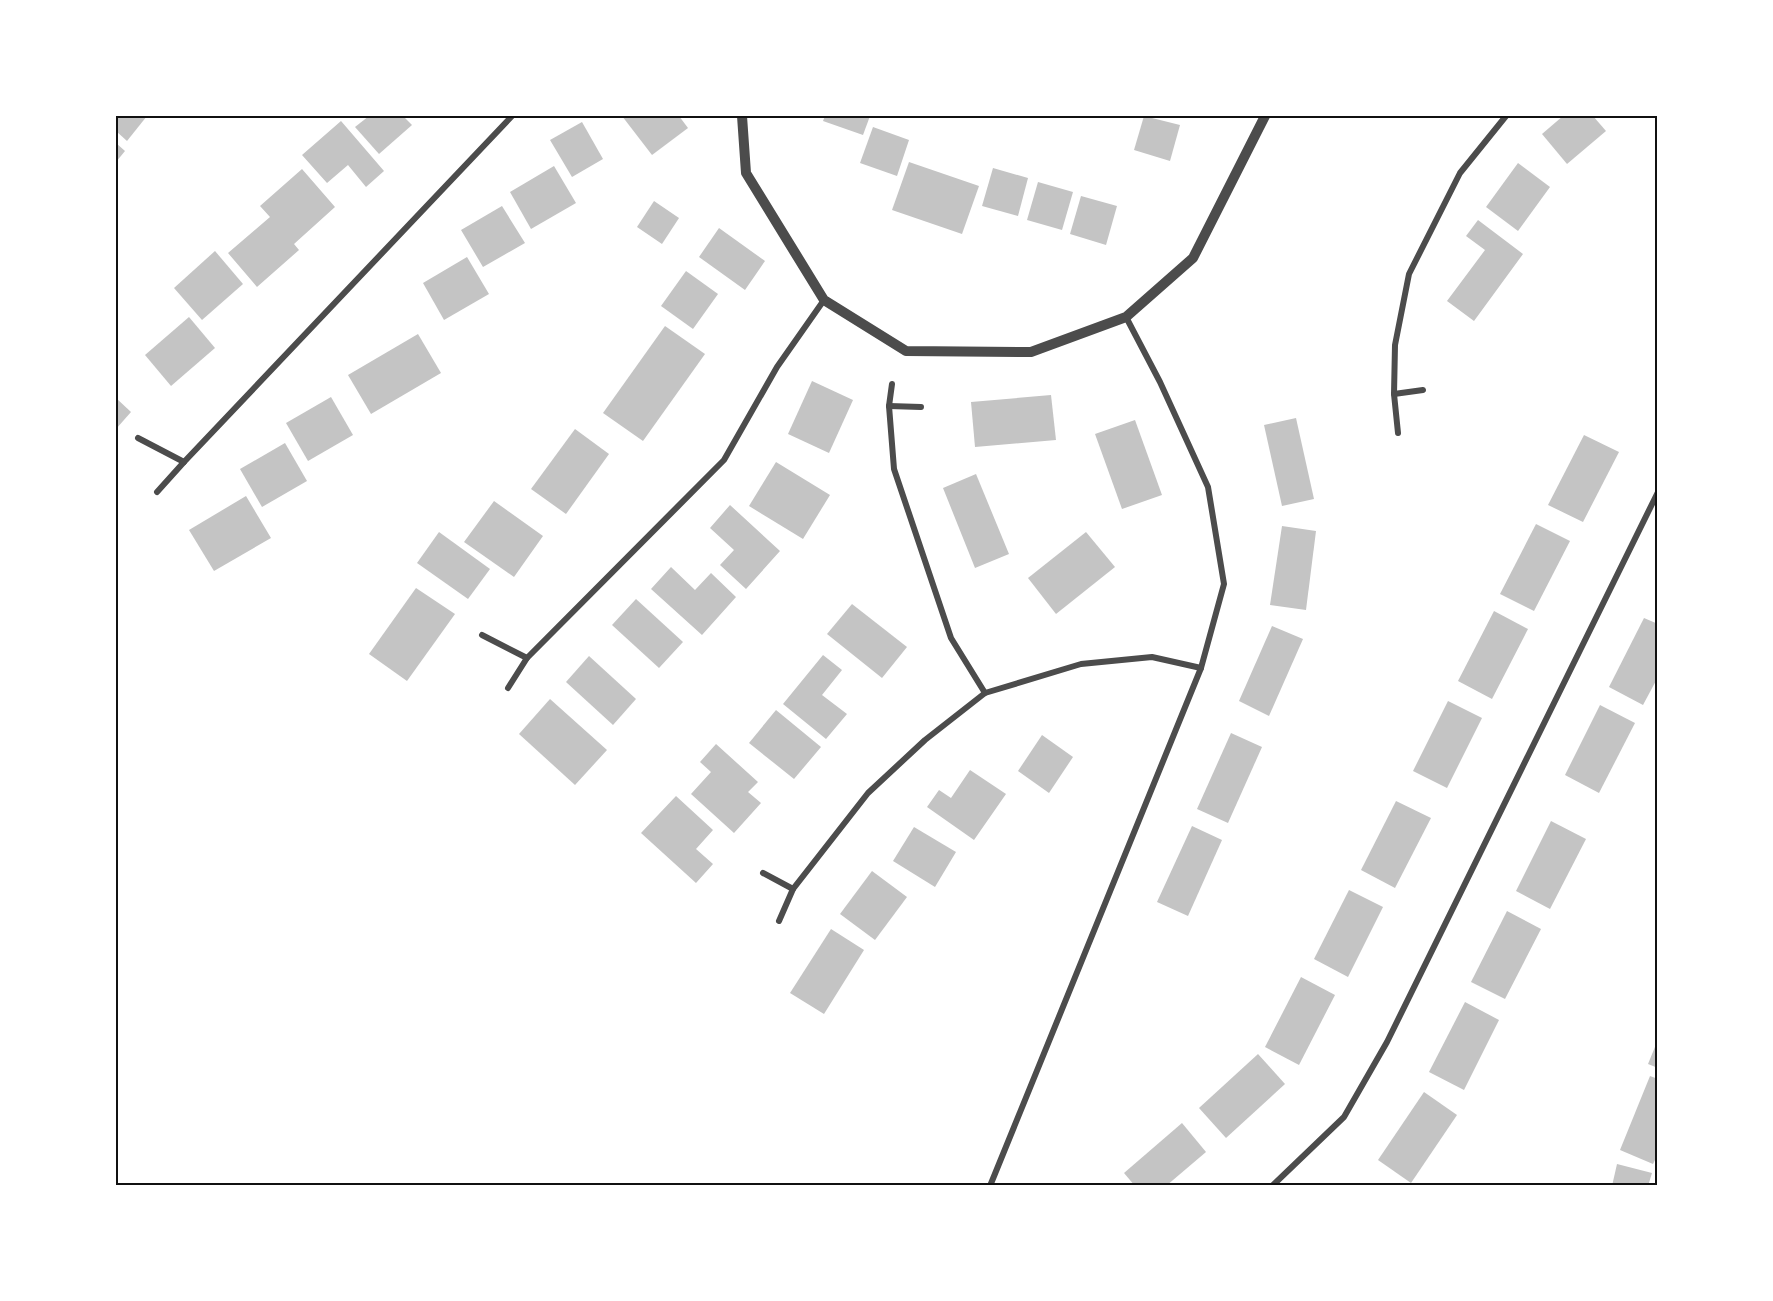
<svg xmlns="http://www.w3.org/2000/svg" width="1773" height="1301" font-family="Karla,sans-serif">
<style>
.building{fill:#c4c4c4}
.lines{fill:none;stroke-linecap:round;stroke-linejoin:round}
.minor{stroke:#4c4c4c;stroke-width:6}
.tertiary{stroke:#4c4c4c;stroke-width:10}
.neatline{fill:none;stroke:#111;stroke-width:2}
</style>
<rect width="100%" height="100%" fill="#fff"/>
<!-- building -->
<g class="building">
<path d="M 116,116 L 147,116 L 127,141 L 116,131 Z"/>
<path d="M 369,116 L 403,116 L 412,125 L 379,154 L 355,127 Z"/>
<path d="M 622,116 L 679,116 L 688,128 L 652,155 Z"/>
<path d="M 825,116 L 870,116 L 863,135 L 823,121 Z"/>
<path d="M 1144,116 L 1180,125 L 1170,161 L 1134,150 Z"/>
<path d="M 1563,116 L 1593,116 L 1606,131 L 1567,164 L 1542,134 Z"/>
<path d="M 341,121 L 384,171 L 366,187 L 348,165 L 327,183 L 302,155 Z"/>
<path d="M 582,122 L 603,159 L 572,177 L 550,140 Z"/>
<path d="M 873,127 L 909,140 L 897,176 L 860,163 Z"/>
<path d="M 116,143 L 125,151 L 116,162 Z"/>
<path d="M 909,162 L 979,186 L 962,234 L 892,210 Z"/>
<path d="M 1518,163 L 1550,187 L 1518,231 L 1486,207 Z"/>
<path d="M 554,166 L 576,203 L 531,229 L 510,192 Z"/>
<path d="M 993,168 L 1028,178 L 1018,216 L 982,206 Z"/>
<path d="M 302,169 L 335,207 L 294,244 L 299,250 L 257,287 L 228,253 L 270,217 L 260,206 Z"/>
<path d="M 1038,182 L 1073,192 L 1062,230 L 1027,220 Z"/>
<path d="M 1081,196 L 1117,206 L 1106,245 L 1070,234 Z"/>
<path d="M 654,201 L 679,218 L 662,244 L 637,227 Z"/>
<path d="M 502,206 L 525,243 L 483,267 L 461,230 Z"/>
<path d="M 1478,220 L 1523,254 L 1474,321 L 1447,301 L 1485,250 L 1466,236 Z"/>
<path d="M 719,228 L 765,261 L 745,290 L 699,257 Z"/>
<path d="M 215,251 L 243,284 L 202,320 L 174,288 Z"/>
<path d="M 467,257 L 489,294 L 444,320 L 423,283 Z"/>
<path d="M 686,271 L 718,294 L 693,329 L 661,306 Z"/>
<path d="M 189,317 L 215,348 L 171,386 L 145,355 Z"/>
<path d="M 665,326 L 705,354 L 643,441 L 603,413 Z"/>
<path d="M 418,334 L 441,373 L 371,414 L 348,375 Z"/>
<path d="M 812,381 L 853,400 L 829,453 L 788,434 Z"/>
<path d="M 1051,395 L 1056,440 L 975,447 L 971,402 Z"/>
<path d="M 331,397 L 353,435 L 308,461 L 286,423 Z"/>
<path d="M 116,398 L 131,412 L 116,429 Z"/>
<path d="M 1296,418 L 1314,499 L 1282,506 L 1264,425 Z"/>
<path d="M 1135,420 L 1162,495 L 1122,509 L 1095,434 Z"/>
<path d="M 575,429 L 609,454 L 566,514 L 531,489 Z"/>
<path d="M 1584,435 L 1619,452 L 1583,522 L 1548,505 Z"/>
<path d="M 285,443 L 307,481 L 262,507 L 240,469 Z"/>
<path d="M 776,462 L 830,495 L 803,539 L 749,506 Z"/>
<path d="M 976,474 L 1009,554 L 975,568 L 943,488 Z"/>
<path d="M 246,496 L 271,538 L 214,571 L 189,530 Z"/>
<path d="M 494,501 L 543,536 L 514,577 L 464,542 Z"/>
<path d="M 730,505 L 780,551 L 746,589 L 720,565 L 734,550 L 710,528 Z"/>
<path d="M 1536,524 L 1570,541 L 1534,611 L 1500,594 Z"/>
<path d="M 1282,526 L 1316,531 L 1306,610 L 1270,605 Z"/>
<path d="M 439,532 L 490,569 L 468,599 L 417,563 Z"/>
<path d="M 1086,532 L 1115,567 L 1056,614 L 1028,578 Z"/>
<path d="M 671,567 L 695,590 L 711,573 L 736,597 L 702,635 L 651,589 Z"/>
<path d="M 416,588 L 455,614 L 407,681 L 369,654 Z"/>
<path d="M 636,599 L 683,642 L 659,668 L 612,625 Z"/>
<path d="M 852,604 L 907,647 L 882,678 L 827,634 Z"/>
<path d="M 1494,611 L 1528,629 L 1492,699 L 1458,681 Z"/>
<path d="M 1644,618 L 1658,624 L 1658,677 L 1643,705 L 1609,687 Z"/>
<path d="M 1272,626 L 1303,639 L 1269,716 L 1239,701 Z"/>
<path d="M 823,655 L 842,670 L 822,695 L 847,714 L 826,739 L 783,704 Z"/>
<path d="M 589,656 L 636,699 L 613,725 L 566,682 Z"/>
<path d="M 550,699 L 607,750 L 575,785 L 519,734 Z"/>
<path d="M 1448,701 L 1482,718 L 1447,788 L 1413,771 Z"/>
<path d="M 1600,705 L 1635,723 L 1599,793 L 1565,775 Z"/>
<path d="M 776,710 L 821,747 L 794,779 L 749,743 Z"/>
<path d="M 1231,733 L 1262,747 L 1228,823 L 1197,809 Z"/>
<path d="M 1042,735 L 1073,757 L 1049,793 L 1018,771 Z"/>
<path d="M 716,744 L 758,782 L 748,792 L 761,803 L 734,833 L 691,794 L 711,772 L 700,762 Z"/>
<path d="M 970,770 L 1006,794 L 974,840 L 927,807 L 939,790 L 951,798 Z"/>
<path d="M 676,796 L 713,830 L 696,849 L 713,864 L 696,883 L 641,833 Z"/>
<path d="M 1396,801 L 1431,818 L 1395,888 L 1361,870 Z"/>
<path d="M 1551,821 L 1586,839 L 1550,909 L 1516,891 Z"/>
<path d="M 1192,826 L 1222,840 L 1188,916 L 1157,902 Z"/>
<path d="M 914,827 L 956,852 L 935,887 L 893,861 Z"/>
<path d="M 872,871 L 907,897 L 875,940 L 840,914 Z"/>
<path d="M 1349,890 L 1383,907 L 1348,977 L 1314,959 Z"/>
<path d="M 1507,911 L 1541,929 L 1505,999 L 1471,982 Z"/>
<path d="M 831,929 L 864,950 L 824,1014 L 790,993 Z"/>
<path d="M 1301,977 L 1335,995 L 1299,1065 L 1265,1047 Z"/>
<path d="M 1465,1002 L 1499,1020 L 1464,1090 L 1429,1072 Z"/>
<path d="M 1657,1042 L 1658,1042 L 1658,1068 L 1648,1064 Z"/>
<path d="M 1258,1054 L 1285,1084 L 1226,1138 L 1199,1108 Z"/>
<path d="M 1650,1076 L 1658,1079 L 1658,1154 L 1653,1164 L 1620,1150 Z"/>
<path d="M 1424,1092 L 1457,1115 L 1411,1183 L 1378,1160 Z"/>
<path d="M 1182,1123 L 1206,1152 L 1166,1186 L 1135,1186 L 1124,1173 Z"/>
<path d="M 1617,1164 L 1652,1173 L 1648,1186 L 1612,1186 Z"/>
</g>
<g class="lines">
<!-- minor -->
<g class="minor">
<path d="M 892,384 L 889,406 L 894,469 L 951,638 L 985,693"/>
<path d="M 1394,394 L 1423,390"/>
<path d="M 889,406 L 921,407"/>
<path d="M 1398,433 L 1394,394 L 1395,345 L 1409,274 L 1460,173 L 1506,116"/>
<path d="M 138,438 L 184,462"/>
<path d="M 157,492 L 184,462 L 512,116"/>
<path d="M 482,635 L 527,658"/>
<path d="M 508,688 L 527,658 L 724,460 L 777,367 L 824,300"/>
<path d="M 763,873 L 793,889"/>
<path d="M 779,921 L 793,889 L 868,793 L 925,740 L 985,693 L 1081,664 L 1152,657 L 1201,668"/>
<path d="M 990,1186 L 1201,668 L 1224,584 L 1208,487 L 1160,382 L 1126,317"/>
<path d="M 1272,1186 L 1344,1117 L 1387,1042 L 1658,492"/>
</g>
<!-- tertiary -->
<path class="tertiary" d="M 742,116 L 746,173 L 824,300 L 906,351 L 1031,352 L 1126,317 L 1193,258 L 1265,116"/>
</g>
<!-- border -->
<rect width="1773" height="1301" fill="none" stroke="#ffffff" stroke-width="234"/>
<rect x="117" y="117" width="1539" height="1067" class="neatline"/>
</svg>
